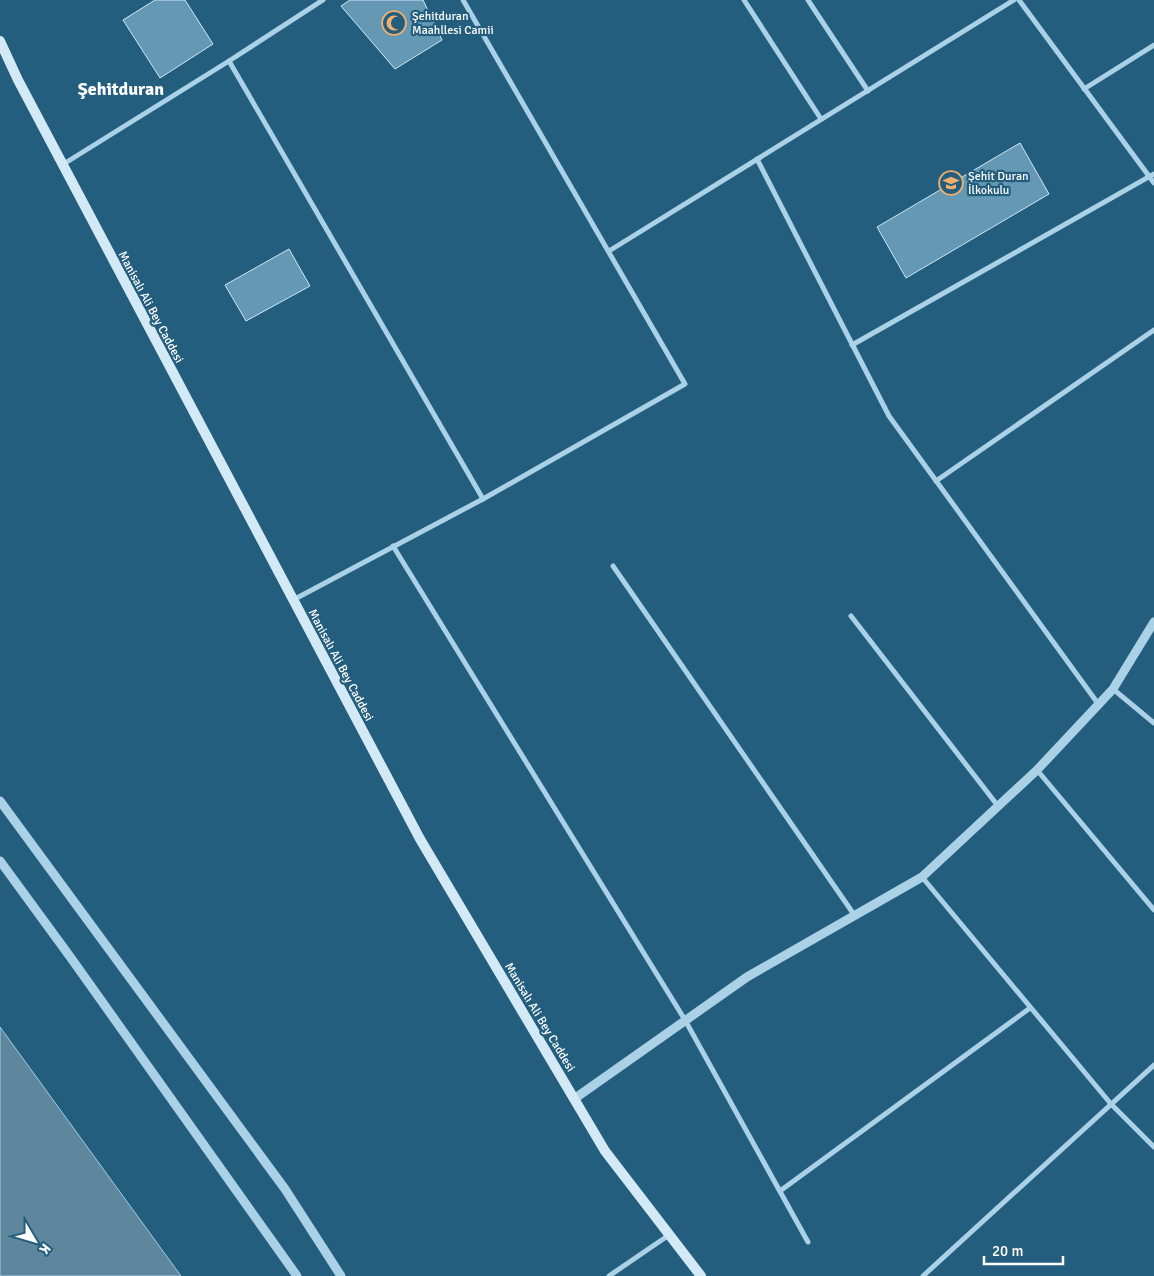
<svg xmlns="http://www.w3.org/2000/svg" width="1154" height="1276" font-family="Signika,sans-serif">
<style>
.water{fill:#5e879d;stroke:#9ecfe6}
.building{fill:#6598b3;stroke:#cde7f5}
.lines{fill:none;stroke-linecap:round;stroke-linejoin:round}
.minor{stroke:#aad1e6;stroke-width:5}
.tertiary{stroke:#aad1e6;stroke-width:9}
.secondary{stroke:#d3e9f5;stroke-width:10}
.labels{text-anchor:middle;stroke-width:4.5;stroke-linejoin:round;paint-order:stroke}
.poi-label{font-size:12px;fill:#fff;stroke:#245e7e;text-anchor:start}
.street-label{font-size:12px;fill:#fff;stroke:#245e7e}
.district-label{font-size:18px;font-weight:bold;fill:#fff;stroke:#245e7e}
</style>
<rect width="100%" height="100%" fill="#245e7e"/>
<!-- water -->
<path class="water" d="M 0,1027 L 181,1276 L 0,1276 Z"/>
<!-- building -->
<g class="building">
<path d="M 155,0 L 185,0 L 213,44 L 160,78 L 123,20 Z"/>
<path d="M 350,0 L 423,0 L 442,40 L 395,69 L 341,6 Z"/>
<path d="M 1020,143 L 1049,194 L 906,278 L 877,227 Z"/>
<path d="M 289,249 L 310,286 L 246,321 L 225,285 Z"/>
</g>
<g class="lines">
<!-- minor -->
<g class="minor">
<path d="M 744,0 L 821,119"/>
<path d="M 808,0 L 868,91"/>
<path d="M 1019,0 L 1154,183"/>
<path d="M 229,61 L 483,499"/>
<path d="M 1084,89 L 1154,45"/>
<path d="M 757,159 L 889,416 L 1099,705"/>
<path d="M 62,165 L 229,61 L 323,0"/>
<path d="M 609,251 L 1014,0"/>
<path d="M 852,345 L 1154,174"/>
<path d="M 936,481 L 1154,330"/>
<path d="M 393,546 L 685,1020 L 808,1242"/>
<path d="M 613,566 L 855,916"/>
<path d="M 293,600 L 483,499 L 685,384 L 463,0"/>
<path d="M 851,616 L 998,806"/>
<path d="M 1113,689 L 1154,723"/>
<path d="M 1037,770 L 1154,910"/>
<path d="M 922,877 L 1111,1104 L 1154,1147"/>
<path d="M 780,1191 L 1030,1008"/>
<path d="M 609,1276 L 669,1235"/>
<path d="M 923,1276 L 1154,1065"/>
</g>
<!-- tertiary -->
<g class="tertiary">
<path d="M 0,801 L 285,1189 L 341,1276"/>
<path d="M 0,861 L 71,958 L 297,1276"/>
<path d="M 574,1099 L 747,977 L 922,877 L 1037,770 L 1113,689 L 1154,622"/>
</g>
<!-- secondary -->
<path class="secondary" d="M 0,41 L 18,80 L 420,839 L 605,1151 L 701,1276"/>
</g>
<!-- icons -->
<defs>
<g id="mosque-ring" transform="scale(1.25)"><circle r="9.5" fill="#245e7e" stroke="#f0af6e" stroke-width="1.5"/><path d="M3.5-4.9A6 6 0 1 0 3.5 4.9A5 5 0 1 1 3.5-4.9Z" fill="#f0af6e"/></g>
<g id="school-ring" transform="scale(1.25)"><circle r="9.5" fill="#245e7e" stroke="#f0af6e" stroke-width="1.5"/><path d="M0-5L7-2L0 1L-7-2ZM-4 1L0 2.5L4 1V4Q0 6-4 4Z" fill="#f0af6e"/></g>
</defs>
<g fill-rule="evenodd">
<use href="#mosque-ring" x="394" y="23"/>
<use href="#school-ring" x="951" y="183"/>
</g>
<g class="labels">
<!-- poi labels -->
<g class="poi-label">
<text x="412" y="20">Şehitduran<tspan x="412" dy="14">Maahllesi Camii</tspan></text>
<text x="968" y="180">Şehit Duran<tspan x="968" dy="14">İlkokulu</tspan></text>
</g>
<!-- street labels -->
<g class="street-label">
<text transform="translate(151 307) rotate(62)" y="4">Manisalı Ali Bey Caddesi</text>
<text transform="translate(341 665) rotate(62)" y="4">Manisalı Ali Bey Caddesi</text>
<text transform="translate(540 1017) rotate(59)" y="4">Manisalı Ali Bey Caddesi</text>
</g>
<!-- district labels -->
<g class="district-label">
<text x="121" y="95">Şehitduran</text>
</g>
</g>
<!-- north arrow -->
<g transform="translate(35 1241) rotate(128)" stroke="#245e7e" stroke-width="4" paint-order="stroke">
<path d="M0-4L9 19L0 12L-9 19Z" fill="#ffffff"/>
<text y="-8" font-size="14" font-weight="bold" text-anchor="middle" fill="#ffffff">K</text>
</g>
<!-- scale -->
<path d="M984 1256v8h79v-8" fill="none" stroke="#ffffff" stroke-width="2.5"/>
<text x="992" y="1256" font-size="15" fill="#ffffff" stroke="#245e7e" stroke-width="4" paint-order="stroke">20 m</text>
</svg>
